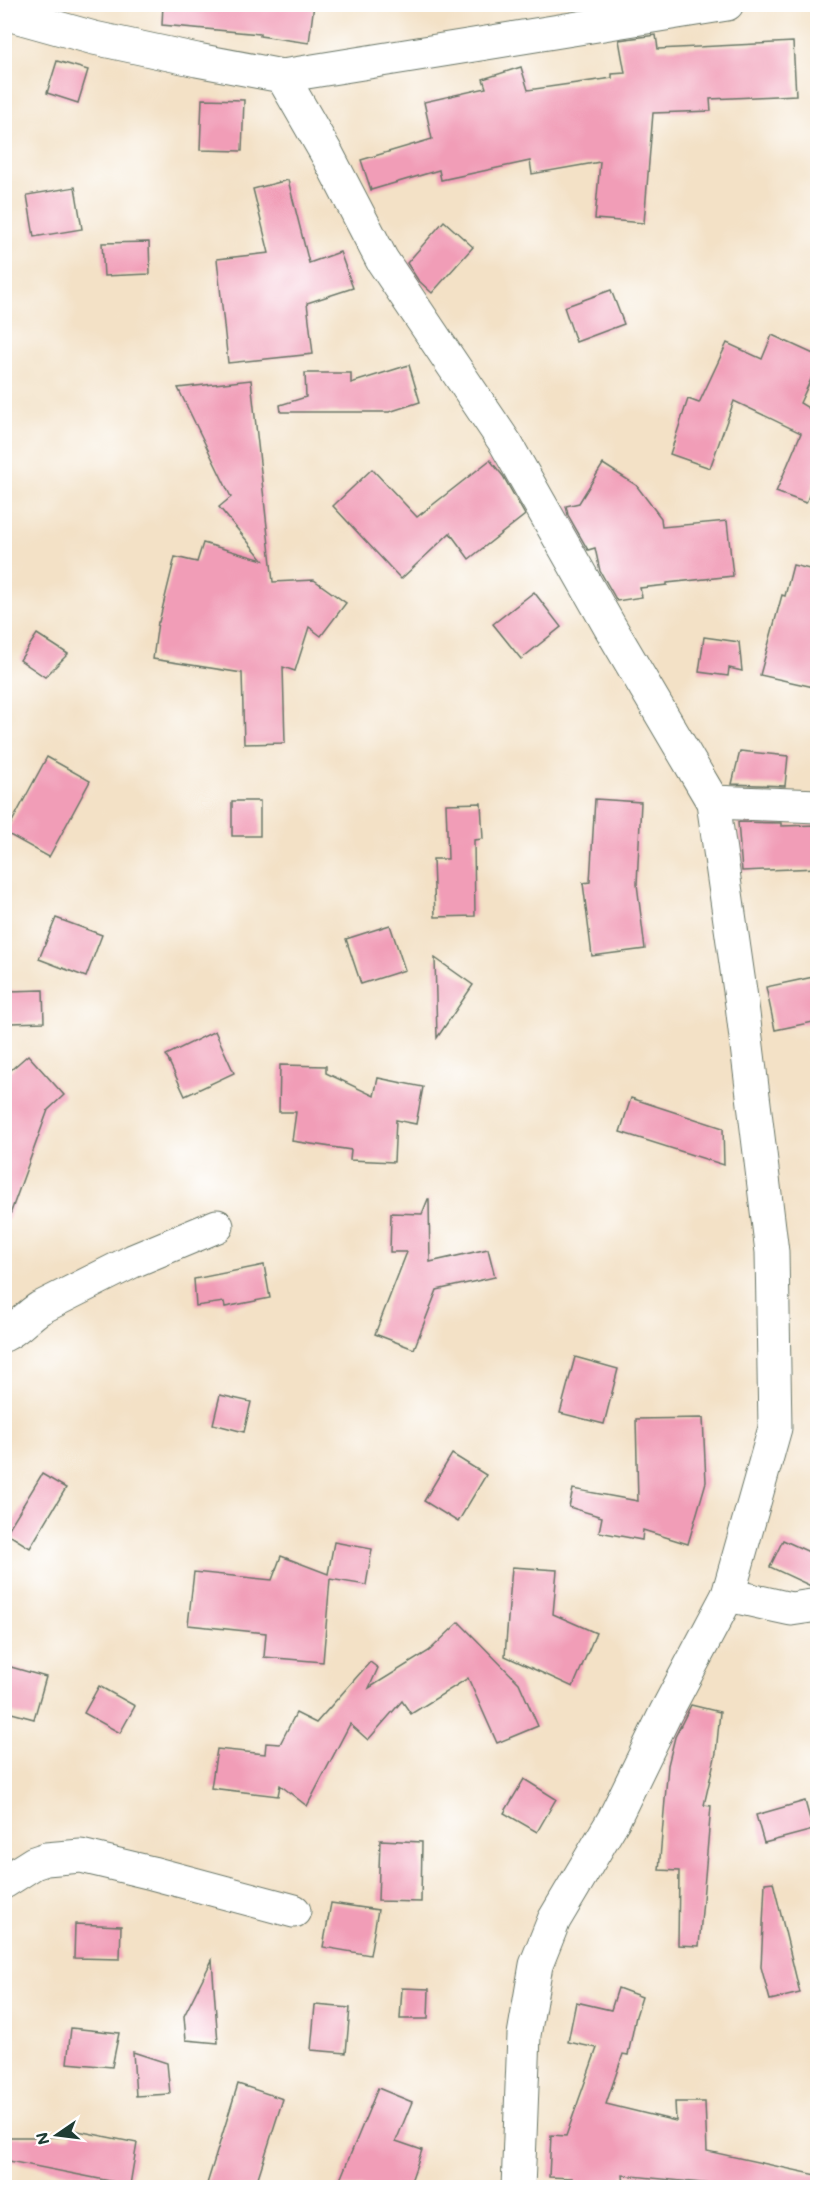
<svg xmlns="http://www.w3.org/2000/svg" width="822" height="2192" font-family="Mali,sans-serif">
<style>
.building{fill:#f19db7}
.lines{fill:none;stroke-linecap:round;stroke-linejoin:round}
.street-casing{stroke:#697667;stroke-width:35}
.street{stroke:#fff;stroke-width:33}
</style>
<rect width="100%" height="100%" fill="#fff"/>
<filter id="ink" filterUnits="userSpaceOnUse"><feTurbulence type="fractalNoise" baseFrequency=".0167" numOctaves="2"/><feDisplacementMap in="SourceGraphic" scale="12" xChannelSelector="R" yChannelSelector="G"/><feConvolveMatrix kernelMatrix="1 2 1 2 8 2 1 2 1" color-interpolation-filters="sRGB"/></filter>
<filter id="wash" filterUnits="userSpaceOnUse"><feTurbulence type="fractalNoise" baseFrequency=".008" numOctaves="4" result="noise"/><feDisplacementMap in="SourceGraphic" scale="24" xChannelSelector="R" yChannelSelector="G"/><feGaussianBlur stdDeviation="1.35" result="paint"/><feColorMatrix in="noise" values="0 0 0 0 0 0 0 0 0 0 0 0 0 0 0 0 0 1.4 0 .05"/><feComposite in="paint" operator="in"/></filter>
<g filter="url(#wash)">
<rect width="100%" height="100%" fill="#f3e1c6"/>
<g id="blocks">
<!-- building -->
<g class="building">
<path d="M 163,4 L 314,4 L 309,43 L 260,36 L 260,34 L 162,25 Z"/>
<path d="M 656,35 L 658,49 L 793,42 L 796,95 L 710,99 L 711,111 L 653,113 L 644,223 L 595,219 L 600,162 L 532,174 L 530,161 L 441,180 L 439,170 L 371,190 L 361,160 L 432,139 L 424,102 L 486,88 L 483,79 L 521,67 L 528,90 L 612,78 L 612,74 L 625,73 L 619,40 Z"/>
<path d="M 57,61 L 88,70 L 78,103 L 47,93 Z"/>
<path d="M 202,99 L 244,100 L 242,151 L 200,150 Z"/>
<path d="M 288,180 L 309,263 L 340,252 L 353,288 L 307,303 L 313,354 L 228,363 L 217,259 L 269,253 L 253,189 Z"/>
<path d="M 75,187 L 82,229 L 34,237 L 27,195 Z"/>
<path d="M 444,221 L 473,247 L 432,293 L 418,280 L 407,263 Z"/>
<path d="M 149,242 L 150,274 L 104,276 L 102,243 Z"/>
<path d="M 611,290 L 624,324 L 576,342 L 564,307 Z"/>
<path d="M 772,335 L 818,356 L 818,364 L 800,403 L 810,409 L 818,394 L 818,473 L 806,503 L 776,492 L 801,433 L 734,401 L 710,468 L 670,454 L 688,399 L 699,403 L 727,343 L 762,359 Z"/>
<path d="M 409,365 L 420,402 L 389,412 L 281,412 L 280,405 L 306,397 L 305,373 L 351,373 L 351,383 Z"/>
<path d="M 251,380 L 273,582 L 314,580 L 346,603 L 321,636 L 309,627 L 295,671 L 283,667 L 285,743 L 244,744 L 242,673 L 153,659 L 158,622 L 159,622 L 175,557 L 197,562 L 203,543 L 263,560 L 219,507 L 231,497 L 178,388 Z"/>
<path d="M 490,460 L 503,476 L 525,515 L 469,559 L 450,533 L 401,579 L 333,506 L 372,469 L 417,517 Z"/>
<path d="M 603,464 L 636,485 L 661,518 L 662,527 L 727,521 L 733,576 L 667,583 L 667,585 L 640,588 L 642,597 L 617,601 L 600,571 L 595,548 L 588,550 L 568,515 L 566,506 L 579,503 Z"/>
<path d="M 793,565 L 818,571 L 818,688 L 760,675 L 782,595 L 785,596 Z"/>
<path d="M 534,592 L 561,627 L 521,659 L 493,624 Z"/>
<path d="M 37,634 L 68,654 L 45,677 L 20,660 Z"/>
<path d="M 704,637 L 739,642 L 742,671 L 729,668 L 728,676 L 699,672 Z"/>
<path d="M 740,751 L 788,756 L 785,786 L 732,784 Z"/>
<path d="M 47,757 L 90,781 L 49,857 L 6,833 Z"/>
<path d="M 595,799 L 641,802 L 637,884 L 645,949 L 592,956 L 583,883 L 590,882 Z"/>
<rect x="232" y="801" width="28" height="35"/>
<path d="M 481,803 L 483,839 L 474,840 L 475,916 L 435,917 L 433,859 L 448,859 L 446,804 Z"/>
<path d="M 738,822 L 781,823 L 781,826 L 818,825 L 818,868 L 742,871 Z"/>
<path d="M 56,918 L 102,935 L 86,977 L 39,959 Z"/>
<path d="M 390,925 L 405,970 L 361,984 L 346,939 Z"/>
<path d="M 435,958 L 473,985 L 437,1038 Z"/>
<path d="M 818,976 L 818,1021 L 775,1030 L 766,987 Z"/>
<path d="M 43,990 L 44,1022 L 11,1023 L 9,991 Z"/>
<path d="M 215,1031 L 234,1073 L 185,1096 L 166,1055 Z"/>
<path d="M 28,1055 L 64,1095 L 48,1110 L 8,1220 L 4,1219 L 4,1076 Z"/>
<path d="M 280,1065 L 326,1066 L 326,1073 L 374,1096 L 378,1078 L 423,1087 L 416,1124 L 396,1120 L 394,1162 L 350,1160 L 351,1150 L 292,1141 L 296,1112 L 279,1112 Z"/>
<path d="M 631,1098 L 723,1128 L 724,1165 L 620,1132 Z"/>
<path d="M 428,1199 L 429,1199 L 430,1262 L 488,1249 L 495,1277 L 437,1290 L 414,1349 L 375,1334 L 407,1252 L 390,1252 L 391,1213 L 422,1214 Z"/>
<path d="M 264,1265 L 270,1298 L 225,1307 L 224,1302 L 196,1306 L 194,1279 Z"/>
<path d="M 575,1357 L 618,1369 L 604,1424 L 560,1413 Z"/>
<path d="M 220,1395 L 251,1402 L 244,1432 L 213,1424 Z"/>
<path d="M 703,1418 L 706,1482 L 688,1544 L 643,1530 L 642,1540 L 599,1532 L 602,1517 L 569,1507 L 573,1489 L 638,1501 L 636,1419 Z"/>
<path d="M 452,1454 L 486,1475 L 458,1522 L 424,1501 Z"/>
<path d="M 42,1474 L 66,1488 L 30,1548 L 6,1533 Z"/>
<path d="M 783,1540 L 818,1556 L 818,1587 L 813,1587 L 770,1567 Z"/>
<path d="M 334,1542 L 372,1549 L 366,1585 L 330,1579 L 323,1662 L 264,1657 L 266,1633 L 188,1625 L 194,1572 L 272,1580 L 281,1556 L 328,1574 Z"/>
<path d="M 512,1567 L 557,1570 L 553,1614 L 596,1633 L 573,1687 L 505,1656 Z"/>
<path d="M 459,1622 L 519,1683 L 538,1726 L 497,1743 L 468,1678 L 411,1714 L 402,1701 L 368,1740 L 350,1724 L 307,1806 L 280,1785 L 278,1796 L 211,1788 L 217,1749 L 265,1754 L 266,1743 L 280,1744 L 296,1713 L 316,1723 L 370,1662 L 378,1668 L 369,1688 L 429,1651 Z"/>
<path d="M 4,1665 L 46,1677 L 34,1719 L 4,1711 Z"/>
<path d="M 99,1686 L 135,1706 L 120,1733 L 84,1713 Z"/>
<path d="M 691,1705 L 720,1712 L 716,1753 L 704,1805 L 711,1806 L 699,1946 L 678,1945 L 679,1871 L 659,1870 L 668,1765 L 675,1737 Z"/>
<path d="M 524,1779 L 556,1799 L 537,1832 L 504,1813 Z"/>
<path d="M 805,1801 L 813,1830 L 764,1843 L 756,1815 Z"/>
<path d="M 380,1840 L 422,1842 L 421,1902 L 378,1901 Z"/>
<path d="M 773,1882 L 800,1993 L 770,2000 L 761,1967 L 765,1883 Z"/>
<path d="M 331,1903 L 378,1910 L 370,1955 L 323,1947 Z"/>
<path d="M 75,1924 L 121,1926 L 120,1959 L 74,1958 Z"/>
<path d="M 212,1960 L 218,2043 L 186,2040 L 184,2016 Z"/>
<path d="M 402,1988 L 429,1989 L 428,2019 L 400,2019 Z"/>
<path d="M 618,1988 L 642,1997 L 636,2016 L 628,2055 L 623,2054 L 606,2104 L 676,2121 L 675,2102 L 705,2102 L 707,2151 L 817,2175 L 816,2187 L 741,2187 L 623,2175 L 624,2187 L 572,2187 L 572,2178 L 549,2177 L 551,2135 L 566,2136 L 597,2048 L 568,2042 L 576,2002 L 611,2010 Z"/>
<path d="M 315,2005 L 350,2008 L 346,2053 L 311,2050 Z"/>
<path d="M 71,2028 L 119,2033 L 112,2067 L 67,2063 Z"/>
<path d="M 133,2052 L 167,2063 L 170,2094 L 136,2096 Z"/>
<path d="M 238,2084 L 283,2099 L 255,2187 L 206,2187 Z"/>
<path d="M 378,2088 L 412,2102 L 396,2141 L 422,2150 L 409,2187 L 337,2187 Z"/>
<path d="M 73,2130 L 137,2143 L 130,2185 L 4,2160 L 4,2137 L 71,2137 Z"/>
</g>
</g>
</g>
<g filter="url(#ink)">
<use href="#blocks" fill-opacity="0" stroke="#697667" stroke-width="1.5"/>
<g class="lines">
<!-- street casing -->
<g class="street-casing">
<g id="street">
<path d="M 4,13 L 94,38 L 197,60 L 282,76 L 727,4"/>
<path d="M 282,76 L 328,156 L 382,260 L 506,444 L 610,627 L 713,802 L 742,1005 L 772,1252 L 775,1428 L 728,1595 L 666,1712 L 614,1819 L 554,1920 L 536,1965 L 524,2035 L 518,2188"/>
<path d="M 713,802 L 818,806"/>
<path d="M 4,1335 C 18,1329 27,1316 40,1308 L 133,1261 L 217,1226"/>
<path d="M 728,1595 L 791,1609 L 818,1605"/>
<path d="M 4,1882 L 34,1863 L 46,1859 L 81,1856 L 152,1873 L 294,1911"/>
</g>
</g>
<!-- street -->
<use href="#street" class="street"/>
</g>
</g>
<!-- margin -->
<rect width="822" height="2192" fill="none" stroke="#fff" stroke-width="24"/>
<!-- north arrow -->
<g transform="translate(57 2135) rotate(256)" stroke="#ffffff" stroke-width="4.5" paint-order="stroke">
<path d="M0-4.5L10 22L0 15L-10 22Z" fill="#1f3d34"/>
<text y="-9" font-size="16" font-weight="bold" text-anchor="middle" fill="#1f3d34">N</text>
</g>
</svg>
